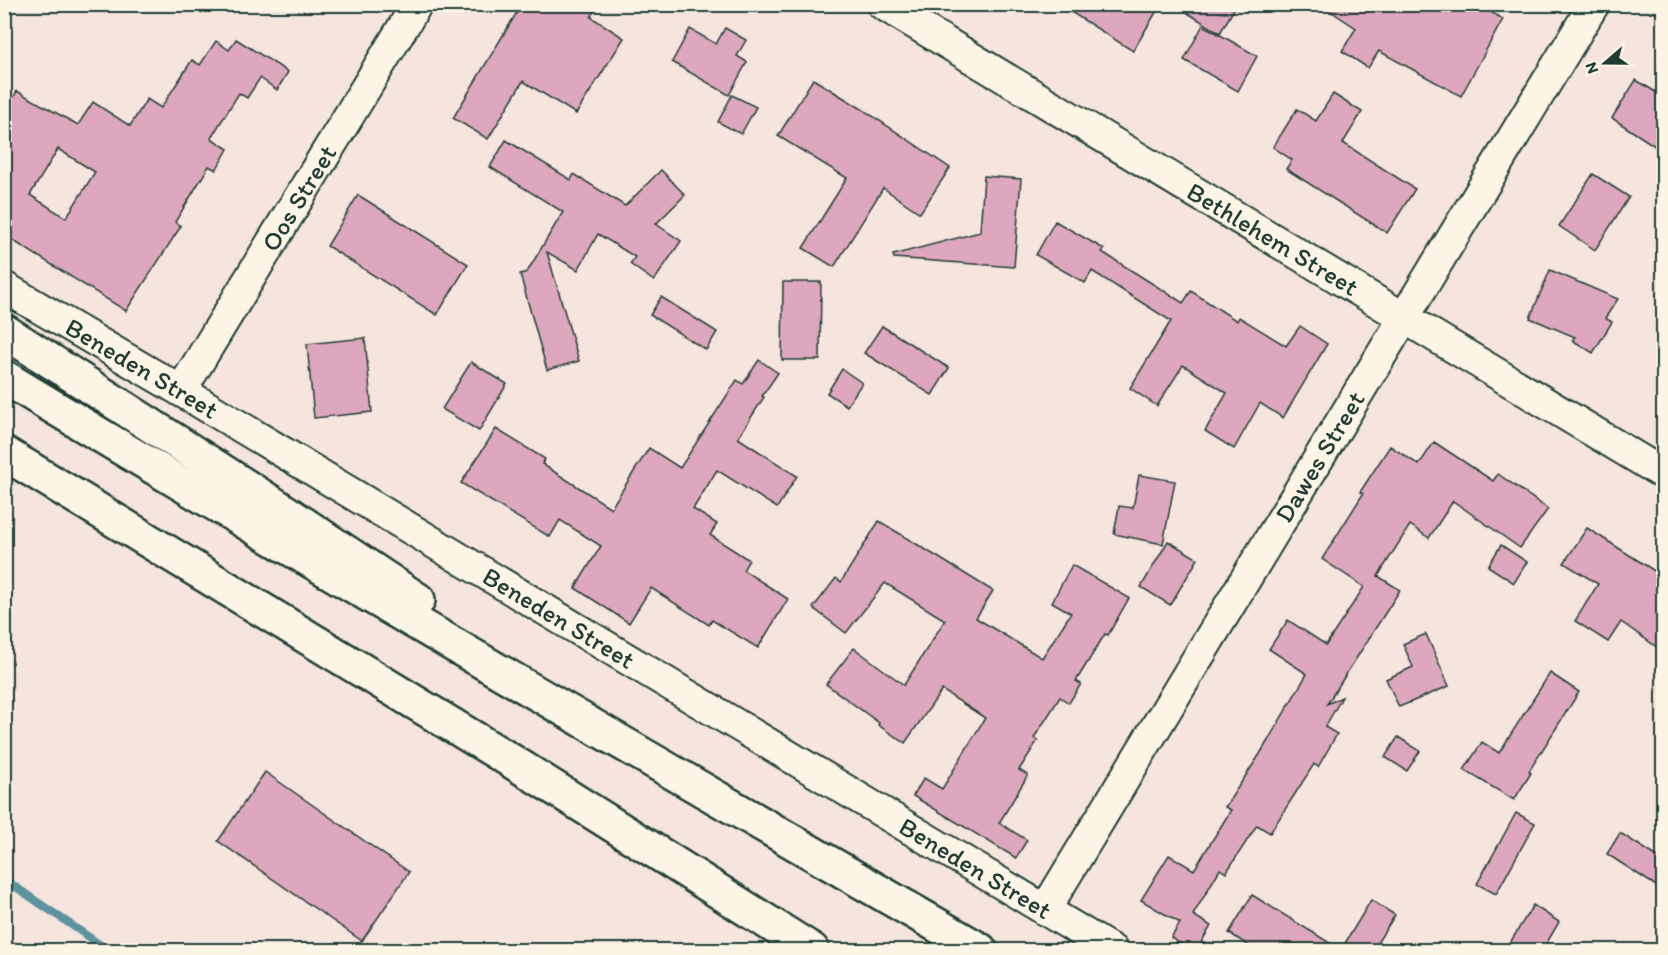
<svg xmlns="http://www.w3.org/2000/svg" width="1668" height="955" font-family="Itim,sans-serif">
<style>
.lines{fill:none;stroke-linecap:round;stroke-linejoin:round}
.stream{stroke:#5c939e;stroke-width:8}
.building{fill:#dea7be;stroke:#1f3d34;stroke-width:1.5;fill-rule:evenodd}
.minor-casing{stroke:#1f3d34;stroke-width:34}
.major-casing{stroke:#1f3d34;stroke-width:38}
.minor{stroke:#fcf5e5;stroke-width:30}
.major{stroke:#fcf5e5;stroke-width:33}
.labels{text-anchor:middle;stroke-width:6;stroke-linejoin:round;paint-order:stroke}
.street-label{font-size:26px;fill:#1f3d34;stroke:#fcf5e5}
</style>
<rect width="100%" height="100%" fill="#f6e5dd"/>
<filter id="ink" filterUnits="userSpaceOnUse"><feTurbulence type="fractalNoise" baseFrequency=".0167" numOctaves="2"/><feDisplacementMap in="SourceGraphic" scale="12" xChannelSelector="R" yChannelSelector="G"/><feConvolveMatrix kernelMatrix="1 2 1 2 8 2 1 2 1" color-interpolation-filters="sRGB"/></filter>
<g filter="url(#ink)">
<g class="lines">
<!-- stream -->
<path class="stream" d="M 4,879 L 108,950"/>
</g>
<!-- building -->
<g class="building">
<path d="M 522,4 L 598,4 L 591,17 L 624,38 L 576,114 L 523,81 L 488,139 L 453,118 Z"/>
<path d="M 1058,4 L 1161,4 L 1133,51 Z"/>
<path d="M 1173,4 L 1237,4 L 1220,33 Z"/>
<path d="M 1320,4 L 1477,4 L 1503,19 L 1461,96 L 1379,51 L 1368,68 L 1342,51 L 1356,28 Z"/>
<path d="M 1203,25 L 1257,56 L 1238,91 L 1184,60 Z"/>
<path d="M 725,28 L 746,40 L 737,56 L 747,62 L 729,95 L 672,62 L 690,29 L 716,44 Z"/>
<path d="M 236,39 L 288,72 L 277,90 L 260,78 L 247,98 L 239,93 L 211,138 L 228,149 L 216,170 L 209,166 L 175,222 L 181,226 L 126,311 L 4,235 L 4,115 L 17,91 L 78,125 L 93,102 L 130,126 L 147,99 L 161,108 L 192,60 L 200,65 L 216,41 L 229,50 ZM 58,149 L 95,172 L 66,218 L 30,195 Z"/>
<path d="M 813,79 L 862,109 L 950,168 L 920,213 L 883,188 L 834,267 L 803,248 L 847,178 L 778,136 Z"/>
<path d="M 1636,80 L 1664,97 L 1664,152 L 1612,118 Z"/>
<path d="M 1333,94 L 1362,112 L 1343,143 L 1415,189 L 1387,233 L 1286,169 L 1292,160 L 1273,147 L 1297,109 L 1316,121 Z"/>
<path d="M 732,95 L 756,107 L 741,134 L 718,122 Z"/>
<path d="M 506,140 L 571,180 L 574,174 L 625,206 L 661,170 L 685,195 L 656,224 L 681,241 L 654,281 L 630,264 L 635,257 L 598,234 L 578,270 L 547,252 L 579,361 L 547,370 L 520,274 L 527,272 L 563,212 L 490,167 Z"/>
<path d="M 1593,174 L 1629,197 L 1595,250 L 1559,226 Z"/>
<path d="M 984,176 L 1021,179 L 1014,267 L 894,258 L 893,255 L 980,232 Z"/>
<path d="M 358,195 L 468,264 L 437,315 L 327,246 Z"/>
<path d="M 1055,221 L 1104,249 L 1102,252 L 1183,303 L 1191,291 L 1237,321 L 1239,317 L 1286,346 L 1300,326 L 1327,344 L 1283,418 L 1260,403 L 1234,449 L 1205,431 L 1227,393 L 1183,365 L 1157,406 L 1130,388 L 1171,321 L 1092,271 L 1085,283 L 1036,255 Z"/>
<path d="M 1550,270 L 1618,299 L 1605,318 L 1612,322 L 1593,353 L 1572,340 L 1575,337 L 1530,318 Z"/>
<path d="M 783,282 L 821,282 L 820,360 L 782,360 Z"/>
<path d="M 661,297 L 717,332 L 706,350 L 650,315 Z"/>
<path d="M 882,326 L 949,368 L 932,395 L 864,353 Z"/>
<path d="M 365,338 L 372,412 L 314,418 L 307,344 Z"/>
<path d="M 759,360 L 778,373 L 762,396 L 764,397 L 738,438 L 797,476 L 777,508 L 717,470 L 693,509 L 717,524 L 710,535 L 749,560 L 743,570 L 788,599 L 758,648 L 712,620 L 709,625 L 651,588 L 629,623 L 575,588 L 601,546 L 560,520 L 550,537 L 461,483 L 496,429 L 545,459 L 542,464 L 611,508 L 649,448 L 680,468 L 737,380 L 743,384 Z"/>
<path d="M 471,362 L 507,384 L 479,431 L 442,409 Z"/>
<path d="M 842,369 L 862,383 L 847,406 L 827,393 Z"/>
<path d="M 1434,442 L 1493,481 L 1498,474 L 1548,509 L 1520,548 L 1453,501 L 1429,538 L 1410,525 L 1378,576 L 1400,590 L 1327,704 L 1342,697 L 1325,727 L 1337,734 L 1318,767 L 1314,764 L 1270,833 L 1257,825 L 1226,873 L 1220,869 L 1193,915 L 1211,926 L 1196,951 L 1192,951 L 1171,938 L 1180,923 L 1141,900 L 1169,855 L 1194,870 L 1231,810 L 1225,807 L 1260,754 L 1307,674 L 1269,649 L 1288,620 L 1326,645 L 1364,587 L 1322,559 L 1363,494 L 1360,492 L 1390,446 L 1419,465 Z"/>
<path d="M 1139,475 L 1175,481 L 1163,544 L 1114,534 L 1119,506 L 1133,508 Z"/>
<path d="M 879,521 L 993,591 L 976,618 L 1042,658 L 1071,613 L 1052,602 L 1072,565 L 1129,598 L 1108,635 L 1105,634 L 1076,681 L 1081,684 L 1069,703 L 1060,697 L 1034,738 L 1038,740 L 1019,770 L 1028,775 L 999,823 L 1027,840 L 1016,858 L 913,796 L 924,778 L 942,789 L 985,718 L 942,690 L 905,743 L 878,725 L 879,723 L 826,684 L 854,648 L 904,685 L 945,620 L 885,583 L 846,633 L 813,608 L 836,578 L 841,582 Z"/>
<path d="M 1587,528 L 1664,577 L 1664,652 L 1621,622 L 1608,642 L 1575,621 L 1598,584 L 1564,563 Z"/>
<path d="M 1168,541 L 1198,559 L 1170,605 L 1141,587 Z"/>
<path d="M 1501,545 L 1527,562 L 1514,583 L 1488,566 Z"/>
<path d="M 1426,634 L 1449,686 L 1399,707 L 1386,679 L 1413,667 L 1403,644 Z"/>
<path d="M 1550,673 L 1579,692 L 1529,771 L 1531,773 L 1514,800 L 1464,770 L 1482,742 L 1499,753 Z"/>
<path d="M 1398,737 L 1420,751 L 1407,771 L 1385,757 Z"/>
<path d="M 265,772 L 409,872 L 362,941 L 218,841 Z"/>
<path d="M 1516,813 L 1535,823 L 1496,894 L 1477,884 Z"/>
<path d="M 1620,833 L 1664,861 L 1664,891 L 1607,854 Z"/>
<path d="M 1252,895 L 1341,950 L 1371,900 L 1395,915 L 1372,951 L 1257,951 L 1229,933 Z"/>
<path d="M 1533,905 L 1559,922 L 1542,951 L 1505,951 Z"/>
</g>
<g class="lines">
<!-- minor casing -->
<g class="minor-casing">
<g id="minor">
<path id="s1" d="M 882,4 L 1664,474"/>
<path id="s2" d="M 4,287 L 181,391 L 1112,950"/>
<path id="s3" d="M 181,391 L 417,4"/>
<path id="s4" d="M 1045,910 L 1594,4"/>
</g>
</g>
<!-- major casing -->
<g class="major-casing">
<g id="major">
<path d="M 4,331 L 275,505 L 418,600"/>
<path d="M 4,377 C 327,573 654,762 980,950"/>
<path d="M 4,453 L 513,762 L 812,950"/>
</g>
</g>
<!-- minor -->
<use href="#minor" class="minor"/>
<!-- major -->
<use href="#major" class="major"/>
</g>
</g>
<g class="labels">
<!-- street labels -->
<g class="street-label">
<text dy="9" stroke="none"><textPath href="#s3" startOffset="226">Oos Street</textPath></text>
<text dy="9" stroke="none"><textPath href="#s1" startOffset="456">Bethlehem Street</textPath></text>
<text dy="9" stroke="none"><textPath href="#s2" startOffset="160">Beneden Street</textPath></text>
<text dy="9" stroke="none"><textPath href="#s4" startOffset="530">Dawes Street</textPath></text>
<text dy="9" stroke="none"><textPath href="#s2" startOffset="646">Beneden Street</textPath></text>
<text dy="9" stroke="none"><textPath href="#s2" startOffset="1132">Beneden Street</textPath></text>
</g>
</g>
<!-- margin -->
<rect width="1668" height="955" fill="none" stroke="#fcf5e5" stroke-width="24"/>
<rect x="12" y="12" width="1644" height="931" fill="none" stroke="#1f3d34" stroke-width="2" filter="url(#ink)"/>
<!-- north arrow -->
<g transform="translate(1605 63) rotate(250)" stroke="#fcf5e5" stroke-width="4.5" paint-order="stroke">
<path d="M0-4.5L10 22L0 15L-10 22Z" fill="#1f3d34"/>
<text y="-9" font-size="16" font-weight="bold" text-anchor="middle" fill="#1f3d34">N</text>
</g>
</svg>
